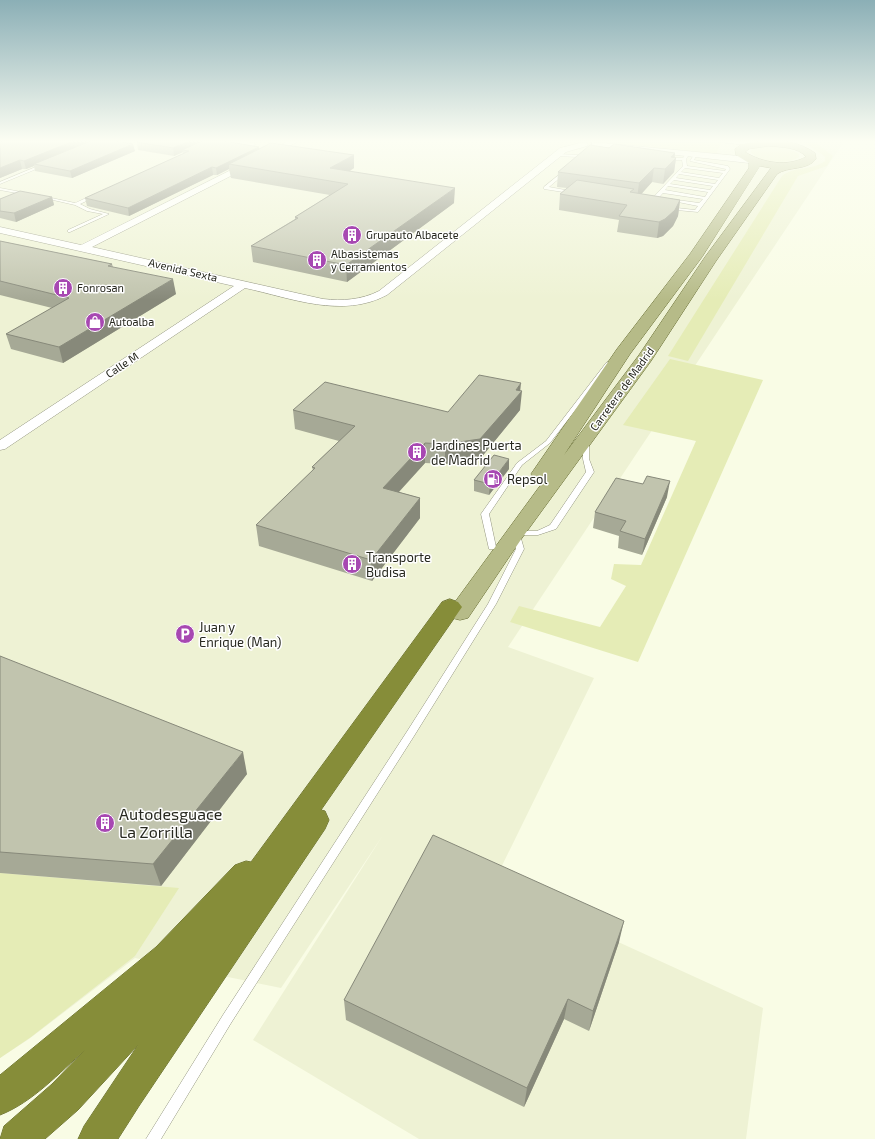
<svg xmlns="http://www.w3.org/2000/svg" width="875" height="1139" font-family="'Exo 2',sans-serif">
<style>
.built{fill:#eef2d4}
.green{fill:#e5ecb6}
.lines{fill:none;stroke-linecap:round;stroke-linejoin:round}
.service-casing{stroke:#939580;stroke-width:1}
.minor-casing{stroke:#939580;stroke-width:1}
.primary-casing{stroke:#656a30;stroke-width:1}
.motorway-casing{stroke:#656a30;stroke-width:1}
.service{fill:#fff;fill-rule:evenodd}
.minor{fill:#fff;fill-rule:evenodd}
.primary{fill:#b6bb88;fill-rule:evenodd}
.motorway{fill:#868d39;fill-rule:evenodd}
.wall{fill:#a6a996}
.shaded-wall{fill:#87897a}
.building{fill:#c1c4ae;stroke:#87897a}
.labels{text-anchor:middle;stroke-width:3;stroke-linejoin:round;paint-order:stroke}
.far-poi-label{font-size:11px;fill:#27281f;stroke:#fff;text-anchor:start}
.far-street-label{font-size:11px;fill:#27281f;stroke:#fff}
.poi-label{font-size:13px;fill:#27281f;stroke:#fff;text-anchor:start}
.near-poi-label{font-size:16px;fill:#27281f;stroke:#fff;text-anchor:start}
</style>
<rect width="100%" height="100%" fill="#f9fce5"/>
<!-- built -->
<path class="built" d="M 0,140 L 845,140 L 508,647 L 594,678 L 493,884 L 491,884 L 763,1008 L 746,1139 L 419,1139 L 253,1040 L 383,835 L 281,988 L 135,958 L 29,1039 L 0,1058 Z"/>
<!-- green -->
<g class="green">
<path d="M 617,140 L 693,140 L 721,143 L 716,154 L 610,143 Z"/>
<path d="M 803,140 L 818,140 L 816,143 L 833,156 L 827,166 L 798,176 L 688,361 L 668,356 L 782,176 C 794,166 811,171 825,161 L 825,157 C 818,150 808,148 803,140 Z"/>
<path d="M 762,147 L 780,147 L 796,152 L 799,154 L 799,157 C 787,165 762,163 751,153 L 751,150 Z"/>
<path d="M 670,359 L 763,380 L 638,662 L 510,622 L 519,606 L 600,627 L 626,586 L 611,579 L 614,564 L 641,565 L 696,441 L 623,425 Z"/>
<path d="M 0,873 L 179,888 L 135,956 L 31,1037 L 0,1058 Z"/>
</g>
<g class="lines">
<!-- service casing -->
<g class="service-casing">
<g id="service">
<path d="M 687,152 L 690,153 L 686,159 L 687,166 L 725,171 L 726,169 L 690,161 L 695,153 L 697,154 L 694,160 L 728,166 L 730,169 L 698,212 L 666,209 L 666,207 L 668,207 L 695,210 L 698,206 L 668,200 L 670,199 L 699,203 L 703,199 L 663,193 L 651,206 L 647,206 L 647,204 L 683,166 L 682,160 L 666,160 L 665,158 L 683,158 ZM 685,168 L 723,173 L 719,178 L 681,172 ZM 679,174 L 718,180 L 715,184 L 676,178 ZM 674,180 L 713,186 L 710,190 L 670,184 ZM 668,186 L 708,192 L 705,197 L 665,190 Z"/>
<path d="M 558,154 L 578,155 L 580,156 L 578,157 L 557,156 Z"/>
<path d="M 43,164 L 46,165 L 0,184 L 0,182 Z"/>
<path d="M 565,170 L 568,171 L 549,187 L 576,192 L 576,194 L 544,189 L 544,187 Z"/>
<path d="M 0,188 L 27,193 L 29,194 L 27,195 L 0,190 Z"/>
<path d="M 95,194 L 97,194 L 97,196 L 80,204 L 90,209 L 109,214 L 70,232 L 68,232 L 68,230 L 103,214 L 87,211 L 75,205 L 40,197 L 42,196 L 75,203 Z"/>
<path d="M 608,362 L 611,364 L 610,365 L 550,443 L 522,465 L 489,514 L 496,547 L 495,549 L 489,549 L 481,514 L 517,463 L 546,441 L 606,363 Z"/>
<path d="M 586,437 L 589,439 L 589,459 L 594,472 L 556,529 L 538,535 L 520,535 L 524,549 L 496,604 L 414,736 L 231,1023 L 161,1139 L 146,1139 L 223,1015 L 408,730 L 488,604 L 516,549 L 511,533 L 515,531 L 537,531 L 550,525 L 586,472 L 583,459 L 583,439 Z"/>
</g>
</g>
<!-- minor casing -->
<g class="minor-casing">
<g id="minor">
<path d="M 224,140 L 240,140 L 254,143 L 255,145 L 251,147 L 225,142 Z"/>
<path d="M 291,140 L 301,140 L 92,247 L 323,299 C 343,301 361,300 379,291 L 560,148 L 584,142 L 588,144 L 587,146 L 566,152 L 387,295 C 342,319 291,298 245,288 L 5,449 L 0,450 L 0,440 L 234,286 L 0,233 L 0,227 L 81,245 Z"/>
<path d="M 715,140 C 726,140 752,138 760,144 L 756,146 L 719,142 Z"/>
<path d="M 592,142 L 749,157 L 753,160 L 749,163 L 595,146 L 592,146 Z"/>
</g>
</g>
<!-- primary casing -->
<g class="primary-casing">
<path id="primary" d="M 767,140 C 784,140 801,143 815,153 L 816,159 C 807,171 788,166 777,174 L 716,261 L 651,361 L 522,538 L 468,618 L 460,620 L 452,618 L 448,612 L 452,606 L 545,479 L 541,480 L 534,478 L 531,474 L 617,349 L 690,254 L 749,168 L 749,163 L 736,155 L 735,149 L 742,144 ZM 769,146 C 780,147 799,147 806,157 C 787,167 763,163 745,152 L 749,149 ZM 760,166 L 771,168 L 705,257 L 639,355 L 564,455 L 630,354 L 702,257 Z"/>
</g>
<!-- motorway casing -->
<g class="motorway-casing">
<path id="motorway" d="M 450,599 L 458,602 L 462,607 L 321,810 L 325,811 L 329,820 L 325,829 L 139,1106 L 118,1139 L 78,1139 L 84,1126 L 138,1045 L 78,1110 L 45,1139 L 0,1139 L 4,1126 L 52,1084 L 85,1050 C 59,1073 33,1102 0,1115 L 0,1075 L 156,947 L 235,865 L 246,861 L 251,862 L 442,602 Z"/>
</g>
<!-- service -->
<use href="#service" class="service"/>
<!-- minor -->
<use href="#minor" class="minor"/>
<!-- primary -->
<use href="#primary" class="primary"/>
<!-- motorway -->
<use href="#motorway" class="motorway"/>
</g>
<!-- wall -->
<g class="wall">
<path d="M 0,140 L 89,141 L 135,151 L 72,178 L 35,171 L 34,166 L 26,169 L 22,169 L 0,178 Z"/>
<path d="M 142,140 L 202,140 L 199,141 L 199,142 L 259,149 L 354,168 L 350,171 L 454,203 L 347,282 L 253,262 L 251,246 L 295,219 L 295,217 L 330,195 L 231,178 L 229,169 L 217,175 L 213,175 L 129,216 L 87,206 L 85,198 L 183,154 L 183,152 L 174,156 L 138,150 L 137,142 Z"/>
<path d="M 609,148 L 675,153 L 675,157 L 676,158 L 674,172 L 663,184 L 652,182 L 641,194 L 680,200 L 678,216 L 673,226 L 663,236 L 657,238 L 617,232 L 619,220 L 559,210 L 560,194 L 567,188 L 557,187 L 558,172 Z"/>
<path d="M 52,197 L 54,205 L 16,222 L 0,218 L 0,199 Z"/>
<path d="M 0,241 L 112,264 L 113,267 L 176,294 L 63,363 L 11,349 L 6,334 L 52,308 L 0,295 Z"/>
<path d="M 520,391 L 520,410 L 480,459 L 445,464 L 425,463 L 399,492 L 420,498 L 420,518 L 372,581 L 259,546 L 256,525 L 313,470 L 312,467 L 339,441 L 295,429 L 293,410 L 448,412 Z"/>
<path d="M 509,469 L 489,495 L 474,491 L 474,480 Z"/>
<path d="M 667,497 L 642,555 L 618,548 L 619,536 L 593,528 L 595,512 Z"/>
<path d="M 0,656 L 247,774 L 161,886 L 0,873 Z"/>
<path d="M 619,942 L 589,1031 L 564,1019 L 524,1107 L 346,1020 L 344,1000 Z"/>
</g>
<!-- shaded-wall -->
<g class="shaded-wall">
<path d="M 0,140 L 10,140 L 0,143 Z"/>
<path d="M 76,140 L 89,140 L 90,144 L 34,164 L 34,166 L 26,169 L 24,161 Z"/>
<path d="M 192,140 L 202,140 L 199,141 L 200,144 L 182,150 L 183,152 L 174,156 L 173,148 Z"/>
<path d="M 133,144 L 135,151 L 72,178 L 70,171 Z"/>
<path d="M 259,147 L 260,154 L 229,164 L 229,169 L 217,175 L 216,168 Z"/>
<path d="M 675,153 L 674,159 L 676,158 L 674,172 L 663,184 L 665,169 L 671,157 Z"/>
<path d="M 354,155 L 354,168 L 331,182 L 330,168 Z"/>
<path d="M 20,160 L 22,169 L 0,178 L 0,168 Z"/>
<path d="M 212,167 L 213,175 L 129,216 L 128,208 Z"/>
<path d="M 654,168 L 652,182 L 637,199 L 639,183 Z"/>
<path d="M 455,188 L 454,203 L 347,282 L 346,265 Z"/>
<path d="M 52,197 L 54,205 L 16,222 L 14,213 Z"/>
<path d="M 680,200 L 678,216 L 673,226 L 663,236 L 657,238 L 659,222 Z"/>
<path d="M 173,279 L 176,294 L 63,363 L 59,347 Z"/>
<path d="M 521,383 L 520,393 L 522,391 L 520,410 L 480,459 L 445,464 L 445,444 L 516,390 Z"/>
<path d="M 425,443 L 425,463 L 384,508 L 383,488 Z"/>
<path d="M 509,459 L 509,469 L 489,495 L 490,484 Z"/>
<path d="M 670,481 L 667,497 L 642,555 L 645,539 Z"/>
<path d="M 420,498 L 420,518 L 372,581 L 371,560 Z"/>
<path d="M 243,752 L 247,774 L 161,886 L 153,864 Z"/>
<path d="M 624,921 L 619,942 L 589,1031 L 593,1011 Z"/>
<path d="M 568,999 L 564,1019 L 524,1107 L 527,1088 Z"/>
</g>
<!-- building -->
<g class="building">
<path d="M 6,140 L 76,140 L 24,161 L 20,160 L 0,168 L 0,142 Z"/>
<path d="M 93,140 L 110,140 L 133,144 L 70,171 L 34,164 Z"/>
<path d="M 142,140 L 192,140 L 173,148 L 137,142 Z"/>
<path d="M 204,140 L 218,140 L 259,147 L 216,168 L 212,167 L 128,208 L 85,198 L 189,151 L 182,150 Z"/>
<path d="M 271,143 L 354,155 L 330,168 L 455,188 L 346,265 L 251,246 L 298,218 L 295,217 L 348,184 L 229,164 Z"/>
<path d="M 614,144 L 675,153 L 671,157 L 676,158 L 665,169 L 654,168 L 639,183 L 558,172 L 590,145 L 609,148 Z"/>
<path d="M 577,180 L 634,189 L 630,192 L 680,200 L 675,210 L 665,219 L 659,222 L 619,216 L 627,205 L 560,194 Z"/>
<path d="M 20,191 L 52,197 L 14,213 L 0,211 L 0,199 Z"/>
<path d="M 0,241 L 112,264 L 108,266 L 173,279 L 59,347 L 6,334 L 69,298 L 0,281 Z"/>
<path d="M 479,375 L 521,383 L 516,390 L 522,391 L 480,439 L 445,444 L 425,443 L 383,488 L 420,498 L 371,560 L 256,525 L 315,468 L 312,467 L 355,426 L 293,410 L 325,382 L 448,412 Z"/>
<path d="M 494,455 L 509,459 L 490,484 L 474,480 Z"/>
<path d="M 647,476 L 670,481 L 645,539 L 620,531 L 626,521 L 595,512 L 616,478 L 643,484 Z"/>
<path d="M 0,656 L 243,752 L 153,864 L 0,852 Z"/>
<path d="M 433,835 L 624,921 L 593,1011 L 568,999 L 527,1088 L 344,1000 Z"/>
</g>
<!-- sky -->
<linearGradient id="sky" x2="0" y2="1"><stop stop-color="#8bafb6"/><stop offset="0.47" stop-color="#fcfef3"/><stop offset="1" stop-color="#fcfef3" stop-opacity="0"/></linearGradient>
<rect width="875" height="300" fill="url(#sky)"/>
<!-- icons -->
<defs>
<g id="building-disc" transform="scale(1)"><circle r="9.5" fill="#a748b2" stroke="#fff"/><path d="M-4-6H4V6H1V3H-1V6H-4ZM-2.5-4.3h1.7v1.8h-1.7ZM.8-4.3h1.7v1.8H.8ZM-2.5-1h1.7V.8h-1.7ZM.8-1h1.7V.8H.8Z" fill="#fff"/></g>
<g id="shop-disc" transform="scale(1)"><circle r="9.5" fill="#a748b2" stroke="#fff"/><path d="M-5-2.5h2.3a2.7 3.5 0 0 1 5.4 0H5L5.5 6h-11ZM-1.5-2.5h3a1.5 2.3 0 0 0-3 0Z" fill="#fff"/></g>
<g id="fuel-disc" transform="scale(1)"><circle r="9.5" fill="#a748b2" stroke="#fff"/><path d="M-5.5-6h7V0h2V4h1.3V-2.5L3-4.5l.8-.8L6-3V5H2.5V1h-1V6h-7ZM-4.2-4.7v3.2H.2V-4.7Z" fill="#fff"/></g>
<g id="parking-disc" transform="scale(1)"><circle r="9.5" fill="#a748b2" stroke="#fff"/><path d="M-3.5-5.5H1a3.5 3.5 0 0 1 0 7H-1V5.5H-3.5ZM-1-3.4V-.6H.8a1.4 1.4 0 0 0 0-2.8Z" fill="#fff"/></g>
</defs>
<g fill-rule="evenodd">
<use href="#building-disc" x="352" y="235"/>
<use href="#building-disc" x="317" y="260"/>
<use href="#building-disc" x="63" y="288"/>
<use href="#shop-disc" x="95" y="322"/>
<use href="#building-disc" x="417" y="452"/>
<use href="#fuel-disc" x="493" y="479"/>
<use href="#building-disc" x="352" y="564"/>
<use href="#parking-disc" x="185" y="634"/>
<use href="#building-disc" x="105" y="823"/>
</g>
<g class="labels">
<!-- far-poi labels -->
<g class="far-poi-label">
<text x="366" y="239">Grupauto Albacete</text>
<text x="331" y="258">Albasistemas<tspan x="331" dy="13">y Cerramientos</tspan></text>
<text x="77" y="292">Fonrosan</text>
<text x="109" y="326">Autoalba</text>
</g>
<!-- far-street labels -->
<g class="far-street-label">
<text transform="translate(183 270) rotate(13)" y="4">Avenida Sexta</text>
<text transform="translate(122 365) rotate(-34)" y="4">Calle M</text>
<text transform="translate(622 389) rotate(-54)" y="4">Carretera de Madrid</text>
</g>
<!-- poi labels -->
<g class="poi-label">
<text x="431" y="450">Jardines Puerta<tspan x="431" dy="15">de Madrid</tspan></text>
<text x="507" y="484">Repsol</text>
<text x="366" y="562">Transporte<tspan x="366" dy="15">Budisa</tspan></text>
<text x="199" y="632">Juan y<tspan x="199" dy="15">Enrique (Man)</tspan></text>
</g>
<!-- near-poi labels -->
<g class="near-poi-label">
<text x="119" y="820">Autodesguace<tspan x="119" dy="18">La Zorrilla</tspan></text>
</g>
</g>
</svg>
